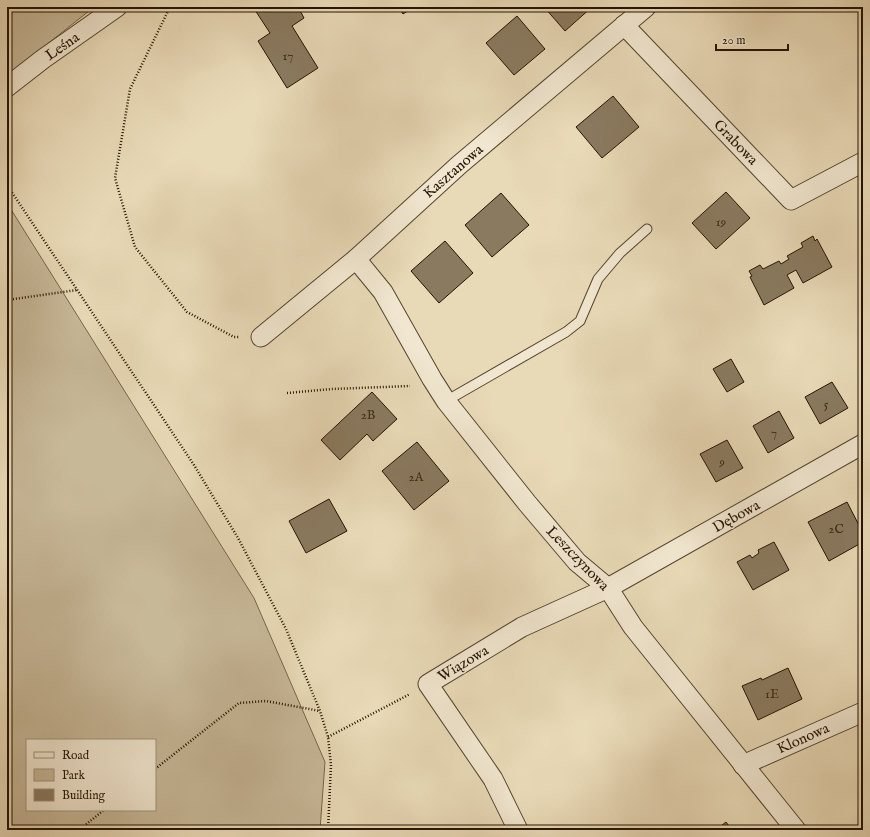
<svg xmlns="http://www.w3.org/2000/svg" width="870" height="837" font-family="'IM FELL English',serif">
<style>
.green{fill:#c7b898;stroke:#75664c;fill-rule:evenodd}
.building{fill:#8a7a60;stroke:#231301}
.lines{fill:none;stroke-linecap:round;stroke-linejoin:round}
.lane-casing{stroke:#54452e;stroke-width:11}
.street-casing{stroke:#54452e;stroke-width:21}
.path{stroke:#231301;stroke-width:2.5;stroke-dasharray:1 2;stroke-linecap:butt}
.lane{stroke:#f1e7d0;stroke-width:9}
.street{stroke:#f1e7d0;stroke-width:19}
.labels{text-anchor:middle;stroke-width:3;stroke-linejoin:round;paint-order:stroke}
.number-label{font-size:13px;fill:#3d2d19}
.street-label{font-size:15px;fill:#231301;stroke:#f1e7d0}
</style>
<rect width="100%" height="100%" fill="#e9dab7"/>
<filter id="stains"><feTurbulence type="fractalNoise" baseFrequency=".005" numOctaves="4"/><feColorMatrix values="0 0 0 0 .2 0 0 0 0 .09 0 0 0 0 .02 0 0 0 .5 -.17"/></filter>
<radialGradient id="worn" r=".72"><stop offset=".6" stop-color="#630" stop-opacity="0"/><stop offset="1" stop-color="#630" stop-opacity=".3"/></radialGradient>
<!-- green -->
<g class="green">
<path d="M 7,7 L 94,7 L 7,76 Z"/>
<path d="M 7,203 L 254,598 L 325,762 L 320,830 L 7,830 ZM 27,740 L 155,740 L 155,810 L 27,810 Z"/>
</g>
<!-- building -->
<g class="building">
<path d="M 253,7 L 298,7 L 304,18 L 292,26 L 318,68 L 287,88 L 258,41 L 270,33 Z"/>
<path d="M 398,7 L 414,7 L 403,14 Z"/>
<path d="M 544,7 L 592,7 L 565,31 Z"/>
<path d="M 517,16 L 545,49 L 514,75 L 486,43 Z"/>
<path d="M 613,96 L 639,127 L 602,158 L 576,127 Z"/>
<path d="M 726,192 L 750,218 L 716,249 L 692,223 Z"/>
<path d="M 501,193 L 529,225 L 492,257 L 465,225 Z"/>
<path d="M 813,236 L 815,241 L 817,239 L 832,267 L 803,283 L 796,270 L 787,275 L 794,288 L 764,305 L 750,277 L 752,276 L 749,271 L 760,265 L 763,269 L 779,261 L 781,264 L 789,259 L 787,256 L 803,247 L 801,243 Z"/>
<path d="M 445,241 L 473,273 L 439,303 L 411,271 Z"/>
<path d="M 731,359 L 744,382 L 727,392 L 713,369 Z"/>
<path d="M 832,382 L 848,408 L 820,424 L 805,397 Z"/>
<path d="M 372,392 L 397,419 L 373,441 L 367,434 L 340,460 L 321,440 Z"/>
<path d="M 779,411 L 794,438 L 768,453 L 753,426 Z"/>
<path d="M 727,440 L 743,468 L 716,482 L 700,454 Z"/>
<path d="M 417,442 L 449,481 L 414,510 L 382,471 Z"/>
<path d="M 329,499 L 347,531 L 306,553 L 289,521 Z"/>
<path d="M 847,502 L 863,533 L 863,542 L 829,561 L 808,522 Z"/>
<path d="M 774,542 L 789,570 L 753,590 L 737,562 L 750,555 L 752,558 L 759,553 L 758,550 Z"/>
<path d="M 788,668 L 802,699 L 758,720 L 742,686 L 761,678 L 762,680 Z"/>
<path d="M 726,822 L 732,830 L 716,830 Z"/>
</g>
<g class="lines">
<!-- lane casing -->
<g class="lane-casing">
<path id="lane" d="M 446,401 L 566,332 L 580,321 L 598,279 L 620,253 L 647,229"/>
</g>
<!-- street casing -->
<g class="street-casing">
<g id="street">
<path d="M 624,25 L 791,200 L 863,162"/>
<path d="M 7,87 L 43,59 L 117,7"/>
<path d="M 356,259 L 383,292 L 432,379 L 446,401 L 527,503 L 577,562 L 608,588 L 633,627 L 796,830"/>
<path d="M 261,337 L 356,259 L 459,165 L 646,7"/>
<path d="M 743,765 L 863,712"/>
<path d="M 518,830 L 493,779 L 428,684 L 522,627 L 608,588 L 863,444"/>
</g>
</g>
<!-- path -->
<g class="path">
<path d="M 170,7 L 130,89 L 115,178 L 135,247 L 187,312 L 234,337 L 239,337"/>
<path d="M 7,185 L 194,465 L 238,538 L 286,629 L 320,711 L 328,737 L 331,765 L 328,830"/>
<path d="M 7,300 L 77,290"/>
<path d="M 287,393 L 332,389 L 410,386"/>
<path d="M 328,737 L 410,694"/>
<path d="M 155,769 L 239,703 L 266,701 L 320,711"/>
<path d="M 79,830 L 104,810"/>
</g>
<!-- lane -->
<use href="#lane" class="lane"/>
<!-- street -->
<use href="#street" class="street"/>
</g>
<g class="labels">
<!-- number labels -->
<g class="number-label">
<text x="288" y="60">17</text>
<text x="721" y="226">19</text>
<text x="826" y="408">5</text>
<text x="368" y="419">2B</text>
<text x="774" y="437">7</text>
<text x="722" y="466">9</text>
<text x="416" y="481">2A</text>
<text x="836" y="533">2C</text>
<text x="772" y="698">1E</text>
</g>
<!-- street labels -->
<g class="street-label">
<text transform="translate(62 46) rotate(-35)" y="5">Leśna</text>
<text transform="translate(736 142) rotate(46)" y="5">Grabowa</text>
<text transform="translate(453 171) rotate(-41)" y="5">Kasztanowa</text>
<text transform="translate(736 516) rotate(-29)" y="5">Dębowa</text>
<text transform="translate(578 558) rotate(46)" y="5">Leszczynowa</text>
<text transform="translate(463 663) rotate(-31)" y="5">Wiązowa</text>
<text transform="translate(803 738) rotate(-24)" y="5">Klonowa</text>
</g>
</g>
<!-- margin -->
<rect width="870" height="837" fill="none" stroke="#e9dab7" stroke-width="24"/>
<rect x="8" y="8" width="854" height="821" fill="none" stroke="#231301" stroke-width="2"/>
<rect x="12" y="12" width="846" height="813" fill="none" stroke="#231301"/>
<!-- legend -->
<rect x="26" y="739" width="130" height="72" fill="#f1e7d0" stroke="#9f927d"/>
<rect x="34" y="752" width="20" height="6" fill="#f1e7d0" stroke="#9f927d"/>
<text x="62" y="759" font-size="12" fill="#231301">Road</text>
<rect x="34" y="769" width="20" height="12" fill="#c7b898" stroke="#9f927d"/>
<text x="62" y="779" font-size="12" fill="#231301">Park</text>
<rect x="34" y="789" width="20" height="12" fill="#8a7a60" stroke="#9f927d"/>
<text x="62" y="799" font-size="12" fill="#231301">Building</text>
<!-- scale -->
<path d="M716 44v6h72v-6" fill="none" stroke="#231301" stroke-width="2"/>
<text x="722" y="44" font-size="12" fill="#231301" stroke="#f1e7d0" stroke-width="3" paint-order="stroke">20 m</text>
<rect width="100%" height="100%" filter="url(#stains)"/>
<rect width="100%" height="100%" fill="url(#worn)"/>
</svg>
